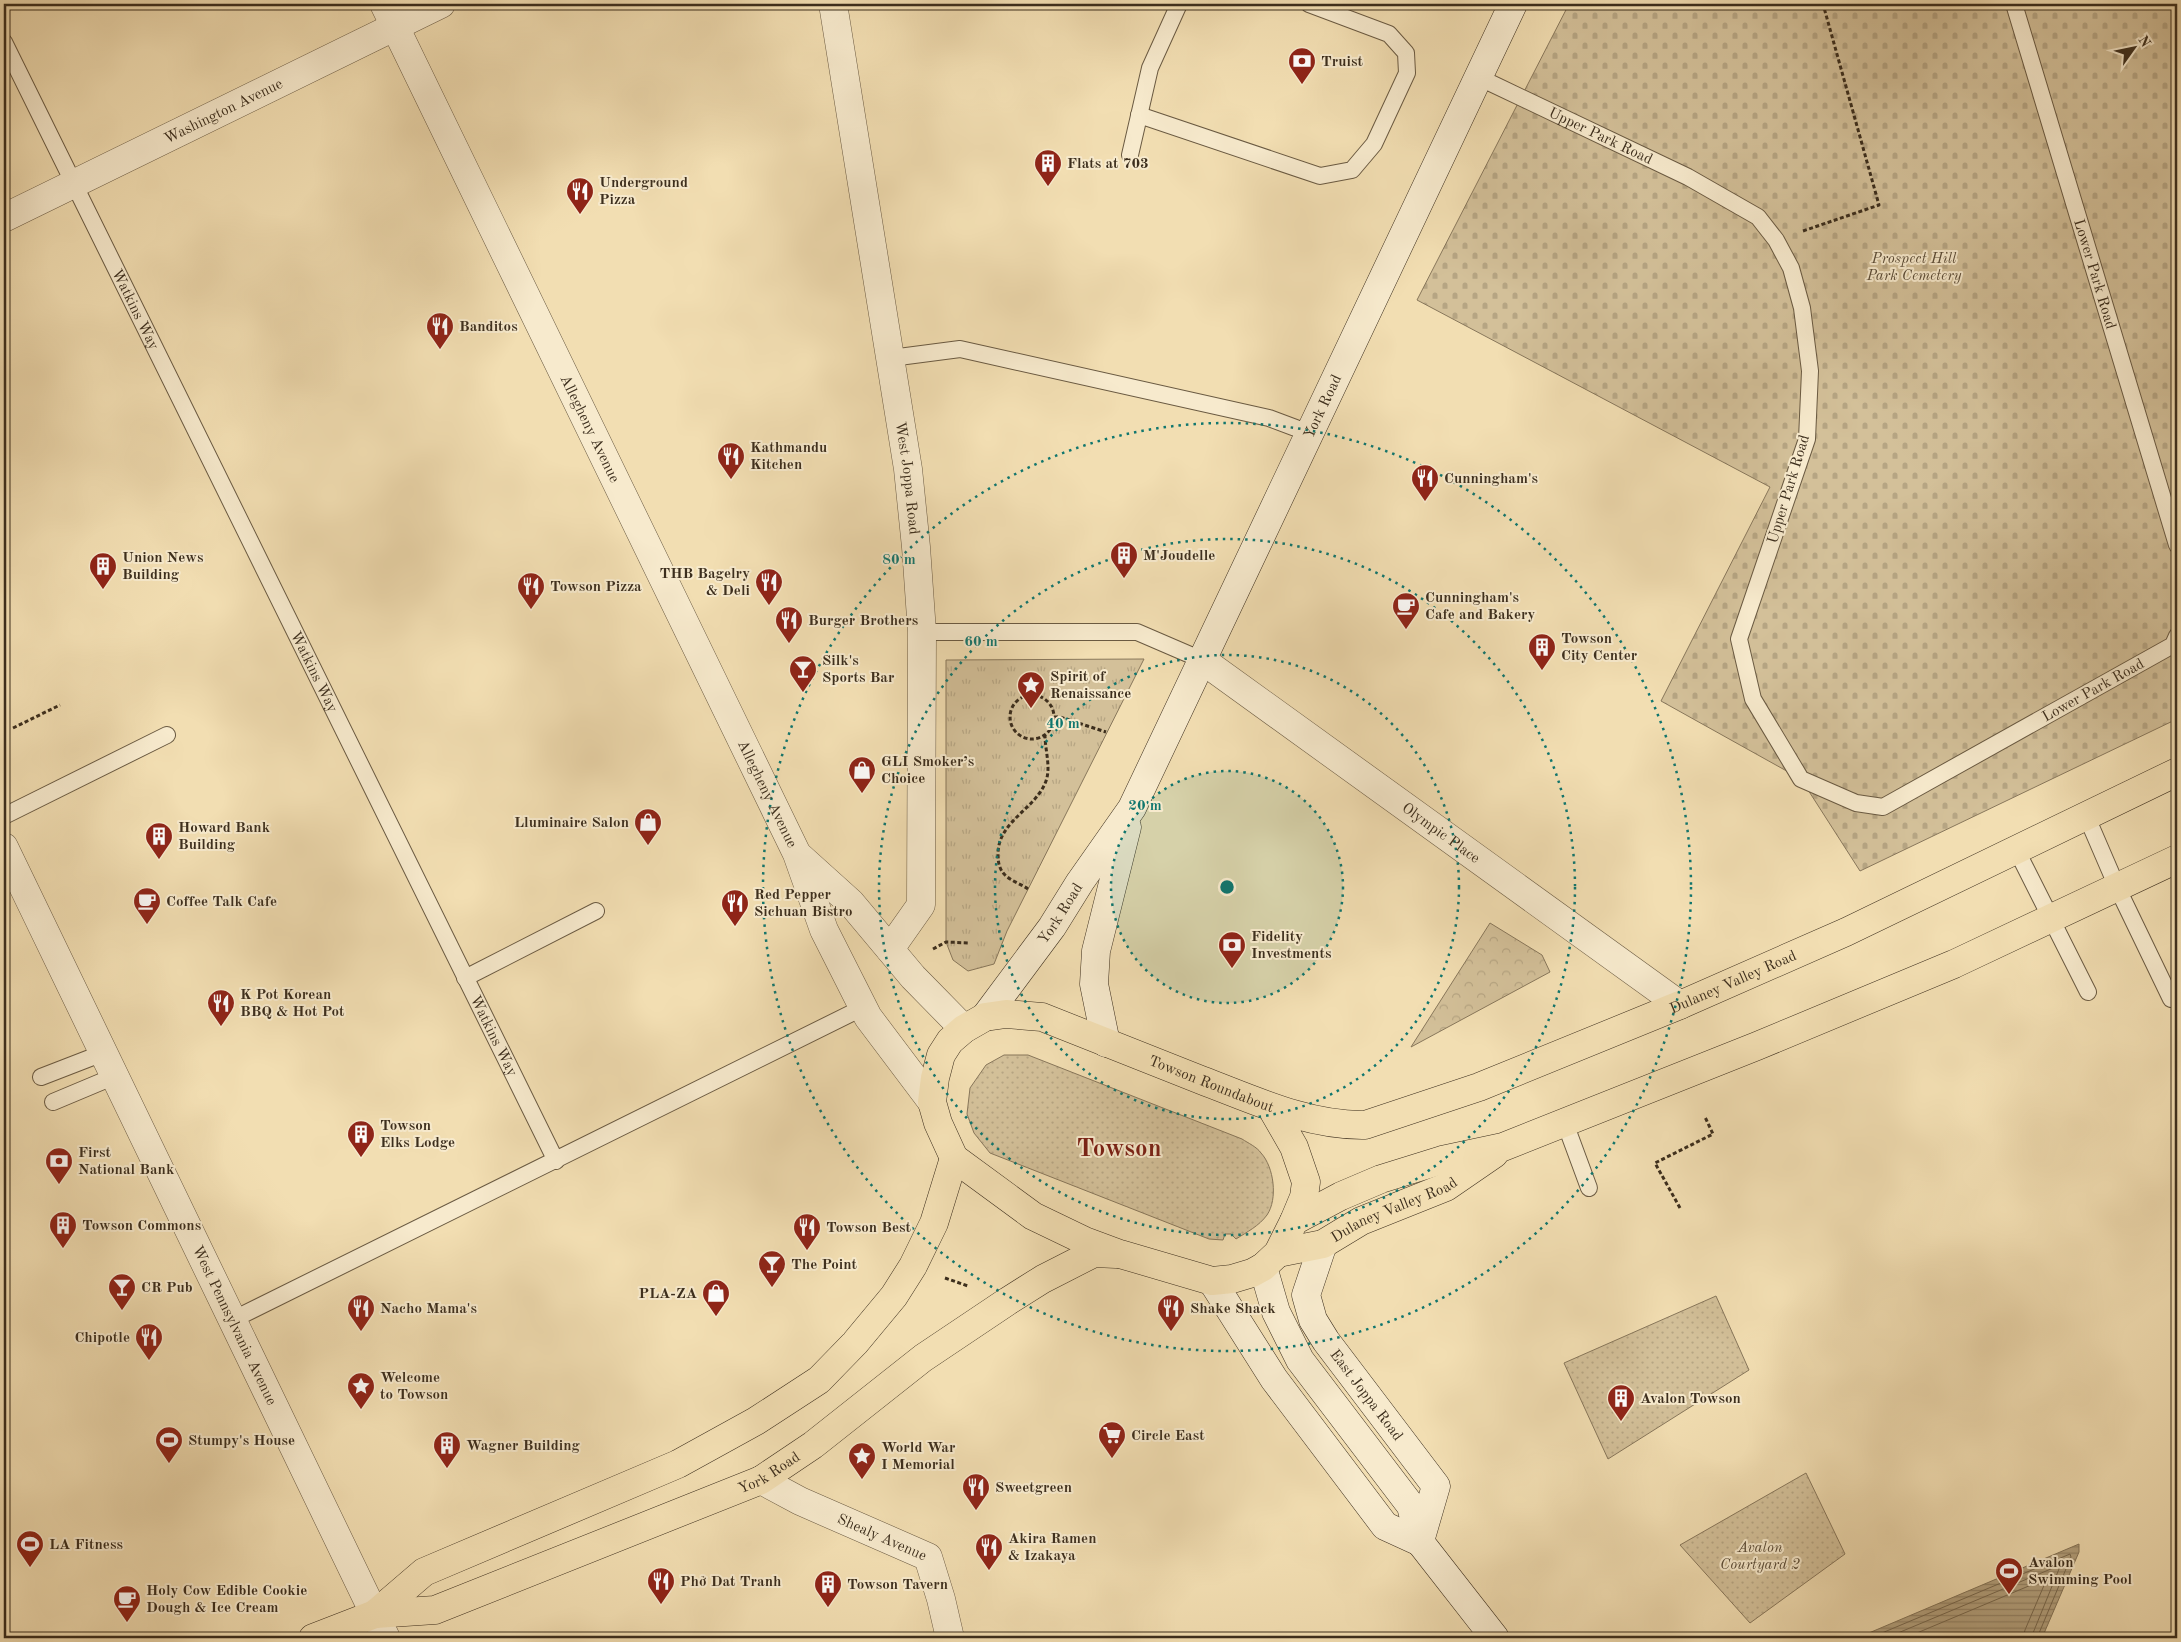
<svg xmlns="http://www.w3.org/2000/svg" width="2181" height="1642" font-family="'Old Standard TT',serif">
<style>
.grass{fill:url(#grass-dots);stroke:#88775b}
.forest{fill:url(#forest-crowns);stroke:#88775b}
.cemetery{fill:url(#cemetery-stones);stroke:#88775b}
.park{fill:url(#park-tufts);stroke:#88775b}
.water{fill:url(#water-rules);stroke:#847458}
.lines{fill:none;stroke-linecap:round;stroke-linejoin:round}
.shore{stroke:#78684e;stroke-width:1}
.service-casing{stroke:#6a5a42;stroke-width:18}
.minor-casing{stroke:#6a5a42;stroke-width:29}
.tertiary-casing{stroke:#6a5a42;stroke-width:29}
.secondary-casing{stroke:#3c2e1d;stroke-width:29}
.primary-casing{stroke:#3c2e1d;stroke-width:29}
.path{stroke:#3c2e1d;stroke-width:3;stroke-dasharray:4 2.5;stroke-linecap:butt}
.service{stroke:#f7eacd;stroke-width:16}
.minor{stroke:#f7eacd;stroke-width:28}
.tertiary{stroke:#f7eacd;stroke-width:28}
.secondary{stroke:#f7eacd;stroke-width:28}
.primary{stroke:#f2deb2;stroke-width:28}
.ring{fill:none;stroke:#0f766e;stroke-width:2.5;stroke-dasharray:2.5 5}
.labels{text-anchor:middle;stroke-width:4;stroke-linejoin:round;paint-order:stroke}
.poi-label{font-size:15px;font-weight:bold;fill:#3c2e1d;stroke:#f7eacd;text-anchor:start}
.street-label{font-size:15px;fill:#3c2e1d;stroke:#f7eacd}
.park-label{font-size:15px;font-style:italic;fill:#5a4b36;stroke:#f7eacd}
.town-label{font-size:25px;font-weight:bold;fill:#7a1f14;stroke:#f7eacd}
.centre{fill:#0f766e;stroke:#f7eacd;stroke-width:2.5}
.ring-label{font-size:15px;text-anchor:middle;font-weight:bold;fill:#0f766e;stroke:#f7eacd;stroke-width:4;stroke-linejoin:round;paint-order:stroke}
</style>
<defs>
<pattern id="grass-dots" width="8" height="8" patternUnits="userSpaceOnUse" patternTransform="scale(1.25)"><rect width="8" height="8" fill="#d3c099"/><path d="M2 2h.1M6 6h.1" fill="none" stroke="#b6a583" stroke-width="1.8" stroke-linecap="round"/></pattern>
<pattern id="forest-crowns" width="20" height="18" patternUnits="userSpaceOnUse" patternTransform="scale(1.25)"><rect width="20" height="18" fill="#d3c099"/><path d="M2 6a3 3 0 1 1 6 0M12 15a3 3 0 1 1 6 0" fill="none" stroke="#b6a583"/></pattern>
<pattern id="cemetery-stones" width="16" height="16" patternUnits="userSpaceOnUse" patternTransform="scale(1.25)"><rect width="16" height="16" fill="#d3c099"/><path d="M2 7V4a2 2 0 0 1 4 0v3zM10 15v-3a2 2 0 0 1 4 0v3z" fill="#b6a583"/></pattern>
<pattern id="park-tufts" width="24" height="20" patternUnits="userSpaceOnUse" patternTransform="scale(1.25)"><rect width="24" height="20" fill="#d3c099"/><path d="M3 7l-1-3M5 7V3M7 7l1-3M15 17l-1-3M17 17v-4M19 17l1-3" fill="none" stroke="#b6a583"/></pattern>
<pattern id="water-rules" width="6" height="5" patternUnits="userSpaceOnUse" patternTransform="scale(1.25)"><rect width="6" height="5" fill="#b4a27f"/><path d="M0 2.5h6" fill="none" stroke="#948467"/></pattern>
</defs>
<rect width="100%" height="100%" fill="#f2deb2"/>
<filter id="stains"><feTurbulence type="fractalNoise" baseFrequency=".004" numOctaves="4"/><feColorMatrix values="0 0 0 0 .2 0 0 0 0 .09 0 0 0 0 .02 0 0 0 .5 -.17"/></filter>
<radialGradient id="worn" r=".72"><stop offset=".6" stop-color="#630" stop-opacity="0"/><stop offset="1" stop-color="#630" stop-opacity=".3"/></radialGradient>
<!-- grass -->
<g class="grass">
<path d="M 1004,1055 L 1028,1055 L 1242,1139 C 1248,1143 1257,1147 1261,1153 C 1274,1167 1278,1199 1267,1215 C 1259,1226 1247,1232 1236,1239 L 1231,1234 L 1225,1234 L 1223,1240 L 1209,1239 L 990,1153 L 974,1133 L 967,1114 L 970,1088 L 986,1065 Z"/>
<path d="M 1716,1296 L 1749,1370 L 1608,1459 L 1564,1363 Z"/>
<path d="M 1806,1473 L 1845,1554 L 1750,1623 L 1680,1545 Z"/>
</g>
<!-- forest -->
<path class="forest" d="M 1490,923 L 1542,955 L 1550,972 L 1411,1047 Z"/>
<!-- cemetery -->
<path class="cemetery" d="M 1569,4 L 2177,4 L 2177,719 L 1860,871 L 1801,779 L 1661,701 L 1770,487 L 1417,300 Z"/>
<!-- park -->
<path class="park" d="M 1144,659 L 1007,931 L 994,964 L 968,971 L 953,960 L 946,942 L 946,660 Z"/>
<!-- water -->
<path class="water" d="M 2079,1544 L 2079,1552 L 2042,1638 L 1857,1638 Z"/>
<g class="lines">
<!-- shore -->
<g class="shore">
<path d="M 1870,1638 L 2070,1554 L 2071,1557 L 2037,1638"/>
<path d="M 1886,1638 L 2058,1566 L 2059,1569 L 2031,1638"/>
<path d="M 1905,1638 L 2043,1580 L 2045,1583 L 2025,1630 L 2023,1638"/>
</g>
<!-- service casing -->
<g class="service-casing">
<g id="service">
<path id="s1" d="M 2014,4 L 2177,545"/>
<path id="s2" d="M 4,42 L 556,1161"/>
<path id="s3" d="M 1478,77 L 1688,177 L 1758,217 L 1776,240 L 1791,268 L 1802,308 L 1810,371 L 1807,439 L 1739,639 L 1753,699 L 1801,779 L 1856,803 L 1883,807 L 2173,645 L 2177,636"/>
<path d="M 1139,115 L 1320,176 L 1352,170 L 1374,144 L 1407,73 L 1406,53 L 1389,34 L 1309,4"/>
<path d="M 1130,155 L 1150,68 L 1179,4"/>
<path d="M 891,358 L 960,349 L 1269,418 L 1309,433"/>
<path d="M 922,632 L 1137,632 L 1202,660"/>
<path d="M 2086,815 L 2117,887 L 2171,999"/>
<path d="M 4,816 L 167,735"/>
<path d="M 2016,849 L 2088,992"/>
<path d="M 465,978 L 596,911"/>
<path d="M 41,1077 L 103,1053"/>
<path d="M 53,1102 L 115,1076"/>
<path d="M 1565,1123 L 1589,1188"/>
<path d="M 232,1320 L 864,1007"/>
</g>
</g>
<!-- minor casing -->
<g class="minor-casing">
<g id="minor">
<path id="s4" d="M 384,4 L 797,854 L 824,930 L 868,1017 L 932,1102"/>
<path id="s5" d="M 833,4 L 908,469 L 916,547 L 922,632 L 921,905 L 890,949"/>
<path id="s6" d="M 4,218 L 441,4"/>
<path id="s7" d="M 1202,660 L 1680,1005"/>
<path d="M 800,857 L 851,903 L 913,977 L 964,1029"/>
<path id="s8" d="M 761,1480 L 800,1501 L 928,1557 L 941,1599 L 950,1638"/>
</g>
</g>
<!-- tertiary casing -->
<g class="tertiary-casing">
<g id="tertiary">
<path id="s9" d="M 4,847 L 386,1638"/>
</g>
</g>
<!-- secondary casing -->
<g class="secondary-casing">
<g id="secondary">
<path id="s10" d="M 985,1017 L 1052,927 L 1080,882 L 1132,808 L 1513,4"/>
<path d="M 1106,1043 L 1094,984 L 1096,951 L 1127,827"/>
<path id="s11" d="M 1323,1244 L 1306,1295 L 1313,1320 L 1326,1341 L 1436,1486 L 1420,1541"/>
<path d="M 1263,1267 L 1276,1312 L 1300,1360 L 1411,1506 L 1420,1542 L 1495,1638"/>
<path d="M 1212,1281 L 1274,1379 L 1385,1526 L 1420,1542"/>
</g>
</g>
<!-- primary casing -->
<g class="primary-casing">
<g id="primary">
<path id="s12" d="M 1271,1107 L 1294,1147 L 1306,1182 L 1304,1197 L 1294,1221 L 1278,1253 L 1263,1267 L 1252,1273 L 1232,1279 L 1212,1281 L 1120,1254 L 1085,1241 L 1033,1216 L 954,1158 L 938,1123 L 932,1102 L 935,1078 L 941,1055 L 950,1041 L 964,1029 L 985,1017 L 1006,1014 L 1042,1017 C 1095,1038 1148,1059 1201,1080 C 1254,1100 1308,1126 1365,1125 L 1479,1087 L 1680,1005 L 1846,932 L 2177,772"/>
<path d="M 1294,1221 L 1341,1196 L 1381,1179 L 1442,1160 L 1503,1147 L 1757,1046 L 1954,964 L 2177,859"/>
<path id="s13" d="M 1278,1253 L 1323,1244 L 1361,1221 L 1446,1187 L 1494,1154"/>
<path d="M 375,1614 L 424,1572 L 678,1464 L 756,1421 L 819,1380 L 855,1343 L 894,1296 L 913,1266 L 934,1223 L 954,1158"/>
<path id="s14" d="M 313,1638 L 375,1614 L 435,1610 L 761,1480 L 813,1445 L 923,1358 L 1008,1301 L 1043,1279 L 1094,1253 L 1116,1254"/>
</g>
</g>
<!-- path -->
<g class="path">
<path d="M 1803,231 L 1879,205 L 1823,4"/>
<circle cx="1032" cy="717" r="22"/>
<path d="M 1054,717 L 1060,717 L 1106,732"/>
<path d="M 13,728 L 60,705"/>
<path d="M 1028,889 C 1021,884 1011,881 1005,875 C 999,869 998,862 998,854 C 998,821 1036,809 1046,781 C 1051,767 1045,750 1045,735"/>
<path d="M 933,949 L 946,942 L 970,943"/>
<path d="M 1680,1208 L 1655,1163 L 1713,1134 L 1705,1117"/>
<path d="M 945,1278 L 968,1286"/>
</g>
<!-- service -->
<use href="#service" class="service"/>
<!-- minor -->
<use href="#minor" class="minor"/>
<!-- tertiary -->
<use href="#tertiary" class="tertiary"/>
<!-- secondary -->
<use href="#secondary" class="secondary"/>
<!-- primary -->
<use href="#primary" class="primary"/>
</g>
<!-- distance rings -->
<circle cx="1227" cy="887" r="116" fill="#0f766e" fill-opacity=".12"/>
<g class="ring">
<circle cx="1227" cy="887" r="116"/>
<circle cx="1227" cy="887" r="232"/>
<circle cx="1227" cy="887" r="348"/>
<circle cx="1227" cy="887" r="464"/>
</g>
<!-- icons -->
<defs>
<g id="bank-pin" transform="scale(1.4375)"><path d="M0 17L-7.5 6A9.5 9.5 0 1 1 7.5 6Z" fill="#8f2418" stroke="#f7eacd"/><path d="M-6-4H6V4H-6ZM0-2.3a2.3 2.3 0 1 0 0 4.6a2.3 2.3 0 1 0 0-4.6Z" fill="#fff"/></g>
<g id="building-pin" transform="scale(1.4375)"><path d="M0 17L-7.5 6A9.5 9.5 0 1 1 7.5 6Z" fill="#8f2418" stroke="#f7eacd"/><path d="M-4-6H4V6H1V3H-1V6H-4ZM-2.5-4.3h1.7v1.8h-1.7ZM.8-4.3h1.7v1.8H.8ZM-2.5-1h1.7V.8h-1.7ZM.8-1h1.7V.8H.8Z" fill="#fff"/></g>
<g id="restaurant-pin" transform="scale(1.4375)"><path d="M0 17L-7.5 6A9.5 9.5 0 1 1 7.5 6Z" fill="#8f2418" stroke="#f7eacd"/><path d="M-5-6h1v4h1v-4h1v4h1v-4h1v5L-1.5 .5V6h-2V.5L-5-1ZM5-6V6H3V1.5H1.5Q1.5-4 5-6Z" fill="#fff"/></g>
<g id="cafe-pin" transform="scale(1.4375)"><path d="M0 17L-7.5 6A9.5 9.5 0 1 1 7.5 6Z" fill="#8f2418" stroke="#f7eacd"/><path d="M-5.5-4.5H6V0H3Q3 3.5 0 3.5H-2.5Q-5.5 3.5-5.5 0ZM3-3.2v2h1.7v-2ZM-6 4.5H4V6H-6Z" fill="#fff"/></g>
<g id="bar-pin" transform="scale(1.4375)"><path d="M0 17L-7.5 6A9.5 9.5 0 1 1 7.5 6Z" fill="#8f2418" stroke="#f7eacd"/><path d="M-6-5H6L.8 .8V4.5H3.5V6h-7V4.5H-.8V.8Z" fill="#fff"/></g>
<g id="sight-pin" transform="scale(1.4375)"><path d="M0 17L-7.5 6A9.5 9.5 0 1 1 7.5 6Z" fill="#8f2418" stroke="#f7eacd"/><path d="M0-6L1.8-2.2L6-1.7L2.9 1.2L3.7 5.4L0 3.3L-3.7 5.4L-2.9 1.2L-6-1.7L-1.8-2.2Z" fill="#fff"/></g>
<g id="shop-pin" transform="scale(1.4375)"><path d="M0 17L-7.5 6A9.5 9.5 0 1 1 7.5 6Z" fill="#8f2418" stroke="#f7eacd"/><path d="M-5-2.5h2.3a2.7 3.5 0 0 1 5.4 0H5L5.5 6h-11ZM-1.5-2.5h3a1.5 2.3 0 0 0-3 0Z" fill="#fff"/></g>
<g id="supermarket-pin" transform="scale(1.4375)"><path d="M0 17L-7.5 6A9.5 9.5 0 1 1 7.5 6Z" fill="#8f2418" stroke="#f7eacd"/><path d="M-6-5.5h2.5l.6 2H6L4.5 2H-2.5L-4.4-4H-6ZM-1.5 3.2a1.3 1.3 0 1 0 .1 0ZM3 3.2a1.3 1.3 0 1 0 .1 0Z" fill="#fff"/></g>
<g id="stadium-pin" transform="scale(1.4375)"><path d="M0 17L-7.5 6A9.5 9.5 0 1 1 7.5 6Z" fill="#8f2418" stroke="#f7eacd"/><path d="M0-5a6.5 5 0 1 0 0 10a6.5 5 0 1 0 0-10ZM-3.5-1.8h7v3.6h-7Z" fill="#fff"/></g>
</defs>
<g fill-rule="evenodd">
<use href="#bank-pin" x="1302" y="61"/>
<use href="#building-pin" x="1048" y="163"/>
<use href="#restaurant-pin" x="580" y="191"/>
<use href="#restaurant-pin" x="440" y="326"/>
<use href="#restaurant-pin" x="731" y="456"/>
<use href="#restaurant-pin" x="1425" y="478"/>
<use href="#building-pin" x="1124" y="555"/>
<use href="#building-pin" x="103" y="566"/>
<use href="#restaurant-pin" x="769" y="582"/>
<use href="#restaurant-pin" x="531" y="586"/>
<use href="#cafe-pin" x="1406" y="606"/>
<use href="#restaurant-pin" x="789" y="620"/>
<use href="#building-pin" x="1542" y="647"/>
<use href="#bar-pin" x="803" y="669"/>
<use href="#sight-pin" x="1031" y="685"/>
<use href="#shop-pin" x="862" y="770"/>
<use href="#shop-pin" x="648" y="822"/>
<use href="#building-pin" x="159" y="836"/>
<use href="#cafe-pin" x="147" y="901"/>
<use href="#restaurant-pin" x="735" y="903"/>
<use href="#bank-pin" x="1232" y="945"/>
<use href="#restaurant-pin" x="221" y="1003"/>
<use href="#building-pin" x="361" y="1134"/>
<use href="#bank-pin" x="59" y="1161"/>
<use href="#building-pin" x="63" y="1225"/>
<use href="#restaurant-pin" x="807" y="1227"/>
<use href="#bar-pin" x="772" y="1264"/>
<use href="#bar-pin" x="122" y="1287"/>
<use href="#shop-pin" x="716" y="1293"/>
<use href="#restaurant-pin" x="361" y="1308"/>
<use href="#restaurant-pin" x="1171" y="1308"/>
<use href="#restaurant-pin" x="149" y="1337"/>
<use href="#sight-pin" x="361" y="1386"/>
<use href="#building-pin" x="1621" y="1398"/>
<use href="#supermarket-pin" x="1112" y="1435"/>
<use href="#stadium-pin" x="169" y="1440"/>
<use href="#building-pin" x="447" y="1445"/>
<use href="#sight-pin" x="862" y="1456"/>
<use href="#restaurant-pin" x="976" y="1487"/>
<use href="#stadium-pin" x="30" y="1544"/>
<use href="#restaurant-pin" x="989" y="1547"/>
<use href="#stadium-pin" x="2009" y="1571"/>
<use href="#restaurant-pin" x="661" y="1581"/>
<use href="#building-pin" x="828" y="1584"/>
<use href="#cafe-pin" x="127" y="1599"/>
</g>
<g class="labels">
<!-- poi labels -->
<g class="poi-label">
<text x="1321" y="66">Truist</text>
<text x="1067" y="168">Flats at 703</text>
<text x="599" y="187">Underground<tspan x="599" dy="17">Pizza</tspan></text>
<text x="459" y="331">Banditos</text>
<text x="750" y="452">Kathmandu<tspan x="750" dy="17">Kitchen</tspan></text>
<text x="1444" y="483">Cunningham's</text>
<text x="1143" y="560">M'Joudelle</text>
<text x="122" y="562">Union News<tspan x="122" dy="17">Building</tspan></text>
<text x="750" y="578" text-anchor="end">THB Bagelry<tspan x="750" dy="17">&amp; Deli</tspan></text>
<text x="550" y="591">Towson Pizza</text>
<text x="1425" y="602">Cunningham's<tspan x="1425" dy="17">Cafe and Bakery</tspan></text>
<text x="808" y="625">Burger Brothers</text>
<text x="1561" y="643">Towson<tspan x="1561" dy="17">City Center</tspan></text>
<text x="822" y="665">Silk's<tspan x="822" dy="17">Sports Bar</tspan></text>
<text x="1050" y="681">Spirit of<tspan x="1050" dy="17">Renaissance</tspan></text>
<text x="881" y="766">GLI Smoker’s<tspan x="881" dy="17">Choice</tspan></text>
<text x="629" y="827" text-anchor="end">Lluminaire Salon</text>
<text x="178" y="832">Howard Bank<tspan x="178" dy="17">Building</tspan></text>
<text x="754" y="899">Red Pepper<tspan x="754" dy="17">Sichuan Bistro</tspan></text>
<text x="166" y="906">Coffee Talk Cafe</text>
<text x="1251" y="941">Fidelity<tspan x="1251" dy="17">Investments</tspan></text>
<text x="240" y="999">K Pot Korean<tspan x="240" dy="17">BBQ &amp; Hot Pot</tspan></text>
<text x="380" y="1130">Towson<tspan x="380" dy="17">Elks Lodge</tspan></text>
<text x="78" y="1157">First<tspan x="78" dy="17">National Bank</tspan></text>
<text x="82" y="1230">Towson Commons</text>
<text x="826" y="1232">Towson Best</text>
<text x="791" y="1269">The Point</text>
<text x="141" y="1292">CR Pub</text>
<text x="697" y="1298" text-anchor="end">PLA-ZA</text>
<text x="380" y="1313">Nacho Mama's</text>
<text x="1190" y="1313">Shake Shack</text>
<text x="130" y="1342" text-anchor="end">Chipotle</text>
<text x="380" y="1382">Welcome<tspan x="380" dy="17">to Towson</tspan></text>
<text x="1640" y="1403">Avalon Towson</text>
<text x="1131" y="1440">Circle East</text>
<text x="188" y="1445">Stumpy's House</text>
<text x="466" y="1450">Wagner Building</text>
<text x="881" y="1452">World War<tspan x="881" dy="17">I Memorial</tspan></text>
<text x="995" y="1492">Sweetgreen</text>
<text x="1008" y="1543">Akira Ramen<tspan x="1008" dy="17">&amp; Izakaya</tspan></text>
<text x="49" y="1549">LA Fitness</text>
<text x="2028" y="1567">Avalon<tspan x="2028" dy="17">Swimming Pool</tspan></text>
<text x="680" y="1586">Phở Dat Tranh</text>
<text x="847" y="1589">Towson Tavern</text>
<text x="146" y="1595">Holy Cow Edible Cookie<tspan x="146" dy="17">Dough &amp; Ice Cream</tspan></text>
</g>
<!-- street labels -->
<g class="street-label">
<text dy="5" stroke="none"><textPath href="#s6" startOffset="244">Washington Avenue</textPath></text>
<text dy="5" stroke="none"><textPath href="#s3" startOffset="136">Upper Park Road</textPath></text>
<text dy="5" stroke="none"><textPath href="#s1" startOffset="282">Lower Park Road</textPath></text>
<text dy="5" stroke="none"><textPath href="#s2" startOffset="298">Watkins Way</textPath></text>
<text dy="5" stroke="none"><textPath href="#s10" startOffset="700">York Road</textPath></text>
<text dy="5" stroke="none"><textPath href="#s4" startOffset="472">Allegheny Avenue</textPath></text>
<text dy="5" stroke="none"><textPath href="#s5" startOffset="480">West Joppa Road</textPath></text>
<text transform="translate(1788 489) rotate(-73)" y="5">Upper Park Road</text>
<text dy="5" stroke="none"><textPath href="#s2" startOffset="702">Watkins Way</textPath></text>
<text dy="5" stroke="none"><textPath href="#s3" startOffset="1241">Lower Park Road</textPath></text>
<text dy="5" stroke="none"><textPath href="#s4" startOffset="878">Allegheny Avenue</textPath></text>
<text dy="5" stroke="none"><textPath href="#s7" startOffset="295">Olympic Place</textPath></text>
<text dy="5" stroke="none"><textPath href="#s10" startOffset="128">York Road</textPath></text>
<text dy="5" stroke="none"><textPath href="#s12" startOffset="1485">Dulaney Valley Road</textPath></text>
<text dy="5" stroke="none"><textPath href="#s2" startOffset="1108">Watkins Way</textPath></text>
<text dy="5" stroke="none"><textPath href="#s12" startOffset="930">Towson Roundabout</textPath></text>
<text dy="5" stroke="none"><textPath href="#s13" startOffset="125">Dulaney Valley Road</textPath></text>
<text dy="5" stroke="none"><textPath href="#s9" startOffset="531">West Pennsylvania Avenue</textPath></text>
<text dy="5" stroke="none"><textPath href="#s11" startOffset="172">East Joppa Road</textPath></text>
<text dy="5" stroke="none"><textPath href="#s14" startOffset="488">York Road</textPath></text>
<text dy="5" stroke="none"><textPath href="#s8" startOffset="134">Shealy Avenue</textPath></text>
</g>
<!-- park labels -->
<g class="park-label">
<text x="1914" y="263">Prospect Hill<tspan x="1914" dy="17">Park Cemetery</tspan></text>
<text x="1760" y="1552">Avalon<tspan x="1760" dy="17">Courtyard 2</tspan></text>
</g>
<!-- town labels -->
<g class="town-label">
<text x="1119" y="1156">Towson</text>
</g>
</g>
<circle cx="1227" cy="887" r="8" class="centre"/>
<g class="ring-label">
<text x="899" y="564">80 m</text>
<text x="981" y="646">60 m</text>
<text x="1063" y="728">40 m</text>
<text x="1145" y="810">20 m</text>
</g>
<!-- margin -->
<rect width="2181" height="1642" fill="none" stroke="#f2deb2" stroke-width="20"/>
<rect x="5" y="5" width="2171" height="1632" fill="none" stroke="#3c2e1d" stroke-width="2.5"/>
<rect x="10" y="10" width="2161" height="1622" fill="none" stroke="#3c2e1d"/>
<!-- north arrow -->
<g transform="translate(2134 48) rotate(57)" stroke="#f7eacd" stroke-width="4" paint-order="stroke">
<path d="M0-4L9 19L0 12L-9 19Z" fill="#3c2e1d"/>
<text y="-8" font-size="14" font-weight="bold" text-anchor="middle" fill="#3c2e1d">N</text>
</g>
<rect width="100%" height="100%" filter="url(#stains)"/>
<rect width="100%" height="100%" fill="url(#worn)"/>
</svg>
